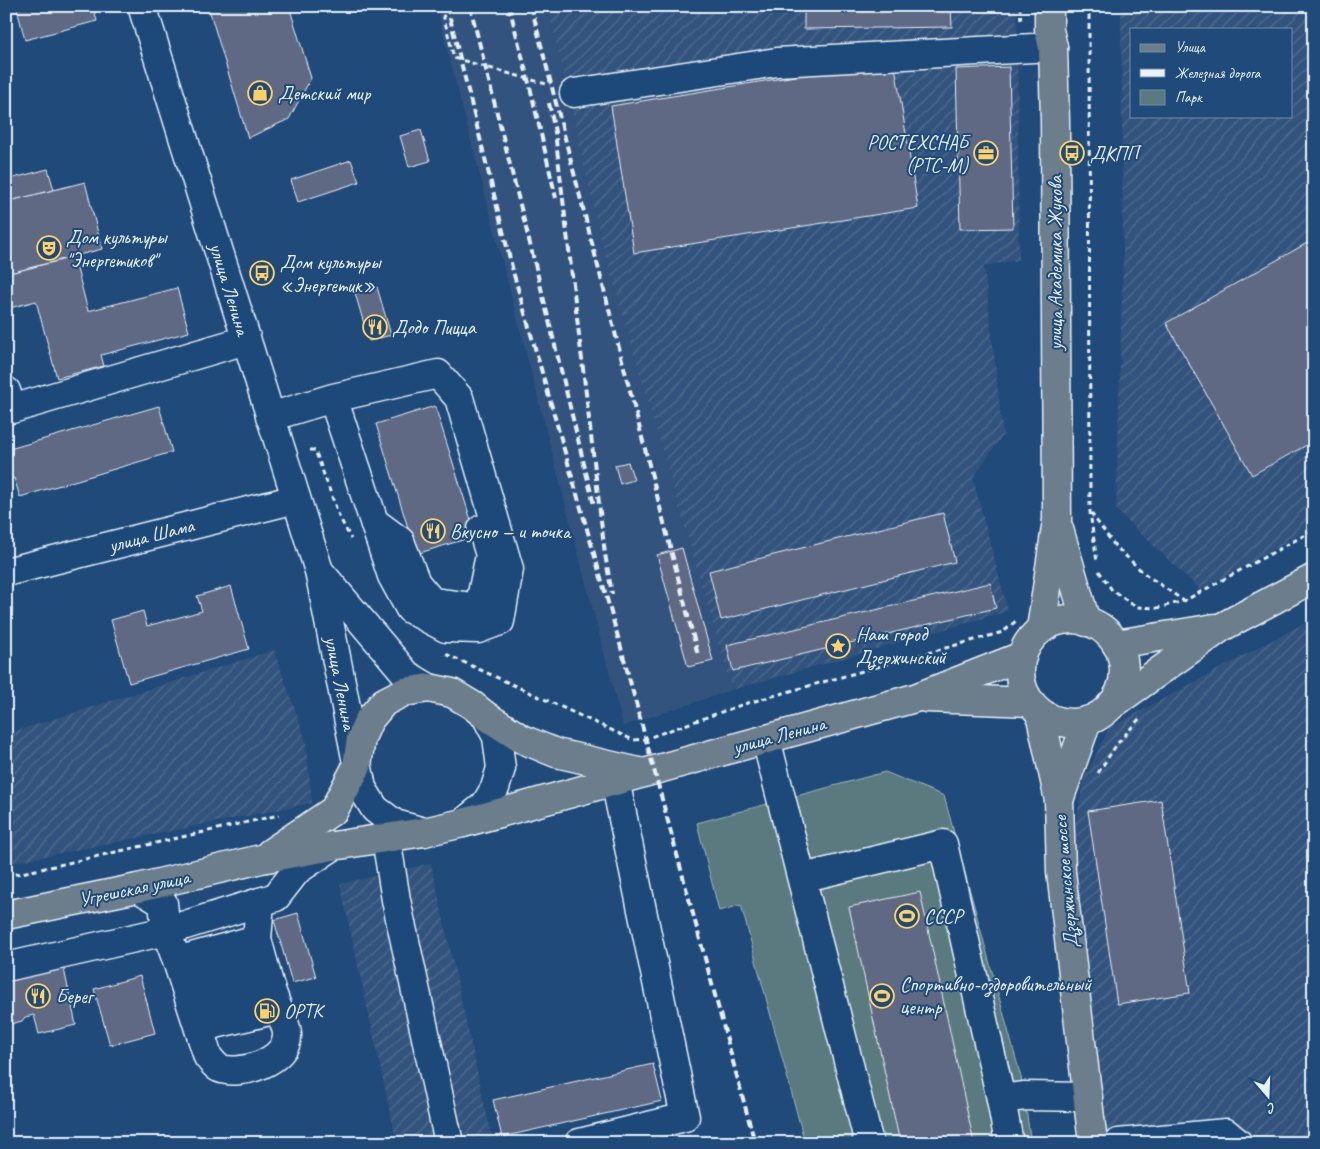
<svg xmlns="http://www.w3.org/2000/svg" width="1320" height="1149" font-family="Caveat,sans-serif">
<style>
.built{fill:#32537d}
.industrial{fill:url(#industrial-furrows);fill-rule:evenodd}
.green{fill:#5a7a7f;stroke:#a1b6bc}
.building{fill:#606983;stroke:#e8f1f8}
.lines{fill:none;stroke-linecap:round;stroke-linejoin:round}
.minor-casing{stroke:#e8f1f8;stroke-width:31}
.major-casing{stroke:#e8f1f8;stroke-width:31}
.path{stroke:#e8f1f8;stroke-width:3;stroke-dasharray:5 4;stroke-linecap:butt}
.minor{stroke:#1f4a7a;stroke-width:28}
.major{stroke:#6c7d8b;stroke-width:28}
.rail{stroke:#e8f1f8;stroke-width:4;stroke-dasharray:8 4;stroke-linecap:butt}
.labels{text-anchor:middle;stroke-width:4;stroke-linejoin:round;paint-order:stroke}
.poi-label{font-size:20px;fill:#e8f1f8;stroke:#1f4a7a;text-anchor:start}
.street-label{font-size:20px;fill:#e8f1f8;stroke:#1f4a7a}
</style>
<defs>
<pattern id="industrial-furrows" width="10" height="10" patternUnits="userSpaceOnUse" patternTransform="scale(1.25)"><rect width="10" height="10" fill="#32537d"/><path d="M-1 1l2-2M0 10L10 0M9 11l2-2" fill="none" stroke="#506c90"/></pattern>
</defs>
<rect width="100%" height="100%" fill="#1f4a7a"/>
<filter id="ink" filterUnits="userSpaceOnUse"><feTurbulence type="fractalNoise" baseFrequency=".02" numOctaves="2"/><feDisplacementMap in="SourceGraphic" scale="10" xChannelSelector="R" yChannelSelector="G"/><feConvolveMatrix kernelMatrix="1 2 1 2 8 2 1 2 1" color-interpolation-filters="sRGB"/></filter>
<g filter="url(#ink)">
<!-- built -->
<path class="built" d="M 436,6 L 548,6 L 601,241 L 732,690 L 623,726 Z"/>
<!-- industrial -->
<g class="industrial">
<path d="M 548,6 L 1017,6 L 1019,260 L 984,266 L 1003,435 L 973,478 L 1008,611 L 732,690 L 601,241 Z"/>
<path d="M 1121,6 L 1314,6 L 1314,527 L 1200,590 L 1116,510 L 1123,257 ZM 1131,29 L 1291,29 L 1291,116 L 1131,116 Z"/>
<path d="M 1314,618 L 1314,1143 L 1108,1143 L 1069,864 L 1083,781 L 1109,728 Z"/>
<path d="M 274,650 L 306,741 L 312,803 L 6,864 L 6,734 Z"/>
<path d="M 431,863 L 493,1143 L 397,1143 L 340,884 Z"/>
</g>
<!-- green -->
<path class="green" d="M 885,772 L 944,796 L 1022,1081 L 1031,1143 L 805,1143 L 741,905 L 719,911 L 697,823 Z"/>
<!-- building -->
<g class="building">
<path d="M 6,6 L 28,6 L 6,12 Z"/>
<path d="M 28,6 L 93,6 L 97,21 L 25,40 L 17,9 Z"/>
<path d="M 208,6 L 289,6 L 311,78 L 289,119 L 248,138 Z"/>
<path d="M 804,6 L 951,6 L 952,27 L 804,29 Z"/>
<path d="M 894,60 L 918,208 L 634,253 L 611,106 Z"/>
<path d="M 1009,67 L 1013,228 L 960,229 L 956,69 Z"/>
<path d="M 421,130 L 430,161 L 409,167 L 400,136 Z"/>
<path d="M 351,160 L 359,182 L 298,202 L 291,180 Z"/>
<path d="M 48,169 L 54,190 L 6,202 L 6,180 Z"/>
<path d="M 85,182 L 102,249 L 6,274 L 6,202 Z"/>
<path d="M 1314,239 L 1314,441 L 1252,475 L 1166,323 Z"/>
<path d="M 74,257 L 88,311 L 177,288 L 189,332 L 101,355 L 104,366 L 57,378 L 36,301 L 6,309 L 6,274 Z"/>
<path d="M 377,287 L 391,335 L 369,341 L 355,293 Z"/>
<path d="M 159,406 L 172,452 L 20,497 L 14,478 L 6,481 L 6,450 Z"/>
<path d="M 435,406 L 476,536 L 416,554 L 376,424 Z"/>
<path d="M 628,462 L 634,480 L 620,484 L 615,465 Z"/>
<path d="M 943,513 L 955,562 L 721,620 L 709,571 Z"/>
<path d="M 682,548 L 713,661 L 688,667 L 657,555 Z"/>
<path d="M 990,583 L 996,608 L 733,671 L 727,645 Z"/>
<path d="M 231,586 L 249,649 L 129,683 L 111,620 L 143,611 L 147,626 L 202,611 L 197,596 Z"/>
<path d="M 1161,800 L 1190,993 L 1117,1004 L 1088,811 Z"/>
<path d="M 920,892 L 974,1143 L 900,1143 L 849,907 Z"/>
<path d="M 298,913 L 316,977 L 292,983 L 274,920 Z"/>
<path d="M 49,964 L 64,969 L 76,1025 L 39,1034 L 34,1015 L 25,1017 L 22,1021 L 6,1025 L 6,978 Z"/>
<path d="M 140,976 L 155,1033 L 110,1045 L 94,989 Z"/>
<path d="M 653,1064 L 662,1101 L 502,1137 L 493,1100 Z"/>
</g>
<g class="lines">
<!-- minor casing -->
<g class="minor-casing">
<g id="minor">
<path d="M 142,6 L 319,571 L 362,788 L 375,809 L 395,824 L 424,832"/>
<path d="M 574,93 L 777,62 L 1053,47"/>
<path d="M 6,391 L 12,409 L 246,340"/>
<path d="M 270,417 L 333,398 L 438,374 L 459,398 L 509,569 L 500,621 L 478,629 L 446,628 L 410,609 L 392,576 L 333,398"/>
<path d="M 377,524 L 400,541 L 416,583 L 432,602 L 479,608 L 490,555 L 482,529"/>
<path d="M 6,572 L 296,499"/>
<path d="M 320,572 L 407,675 L 429,688"/>
<path d="M 766,739 L 869,1143"/>
<path d="M 463,823 L 485,805 L 495,788 L 501,768 L 497,737 L 486,716"/>
<path d="M 386,838 L 396,900 L 449,1143"/>
<path d="M 802,878 L 943,844 L 1001,1099 L 1009,1143"/>
<path d="M 138,888 L 163,903 L 166,931 L 276,897 L 297,870 L 333,846"/>
<path d="M 177,961 L 208,1057 C 211,1060 215,1066 219,1068 C 240,1077 289,1061 287,1034 C 287,1026 281,1016 278,1009"/>
<path d="M 6,967 L 166,931 L 177,961 L 257,939 L 260,902"/>
<path d="M 185,982 L 263,962"/>
<path d="M 193,1007 L 270,987"/>
<path d="M 199,1028 L 278,1009 L 270,987 L 257,939"/>
<path d="M 1001,1099 L 1025,1096 L 1088,1097"/>
<path d="M 579,1143 L 685,1117 L 615,780"/>
<path d="M 1118,1143 L 1226,1133 L 1238,1143"/>
</g>
</g>
<!-- major casing -->
<g class="major-casing">
<g id="major">
<path d="M 1059,529 L 1086,622"/>
<circle cx="1072" cy="671" r="52"/>
<path d="M 1041,629 L 1057,520 L 1055,121 L 1053,47 L 1049,30 L 1049,6"/>
<path d="M 1116,644 L 1215,628"/>
<path d="M 926,698 L 1030,702"/>
<path d="M 1110,706 L 1222,627 L 1314,578"/>
<path d="M 1040,713 L 1059,800 L 1061,872 L 1093,1143"/>
<path d="M 1059,800 L 1087,721"/>
<path d="M 270,853 L 334,810 L 357,766 L 361,738 L 369,720 L 384,702 L 404,692 L 429,688 L 452,693 L 472,705 L 486,716 L 522,739 L 556,753 L 639,772"/>
<path d="M 6,915 L 138,888 L 261,859 L 333,846 L 424,832 L 463,823 L 915,698 L 1022,656"/>
</g>
</g>
<!-- path -->
<g class="path">
<path d="M 441,6 L 454,58 L 550,85"/>
<path d="M 1020,6 L 1021,24"/>
<path d="M 1089,6 L 1090,512 L 1097,562"/>
<path d="M 310,450 L 315,450 L 339,516 L 351,539"/>
<path d="M 1091,513 L 1115,546 L 1145,574 L 1184,601"/>
<path d="M 1099,571 L 1112,590 L 1136,607 L 1157,608 L 1184,601 L 1314,530"/>
<path d="M 446,654 L 633,740 L 645,739 L 744,704 L 1003,632 L 1016,621"/>
<path d="M 1098,773 L 1117,744 L 1140,718"/>
<path d="M 6,876 L 41,869 L 279,815"/>
</g>
<!-- minor -->
<use href="#minor" class="minor"/>
<!-- major -->
<use href="#major" class="major"/>
<!-- rail -->
<g class="rail">
<path d="M 447,6 L 514,275 L 620,644 L 755,1143"/>
<path d="M 470,6 L 539,280 L 594,505"/>
<path d="M 509,6 L 530,87 L 556,198"/>
<path d="M 531,6 L 698,655"/>
<path d="M 549,103 L 555,132 L 605,554 L 612,594"/>
</g>
</g>
</g>
<!-- icons -->
<defs>
<g id="shop-ring" transform="scale(1.25)"><circle r="9.5" fill="#1f4a7a" stroke="#ffd166" stroke-width="1.5"/><path d="M-5-2.5h2.3a2.7 3.5 0 0 1 5.4 0H5L5.5 6h-11ZM-1.5-2.5h3a1.5 2.3 0 0 0-3 0Z" fill="#ffd166"/></g>
<g id="office-ring" transform="scale(1.25)"><circle r="9.5" fill="#1f4a7a" stroke="#ffd166" stroke-width="1.5"/><path d="M-6-3h4V-5.5h4V-3h4V5H-6ZM-1-4.5V-3h2v-1.5ZM-6 0V1H6V0Z" fill="#ffd166"/></g>
<g id="bus-ring" transform="scale(1.25)"><circle r="9.5" fill="#1f4a7a" stroke="#ffd166" stroke-width="1.5"/><path d="M-5-6H5V4H4V6H2V4H-2V6H-4V4H-5ZM-3.5-4V0h7V-4ZM-3.5 1.2v1.5H-2V1.2ZM2 1.2v1.5H3.5V1.2Z" fill="#ffd166"/></g>
<g id="theatre-ring" transform="scale(1.25)"><circle r="9.5" fill="#1f4a7a" stroke="#ffd166" stroke-width="1.5"/><path d="M-5-5.5Q0-4 5-5.5V0Q5 5 0 6Q-5 5-5 0ZM-3.3-2.5H-1v1.5H-3.3ZM1-2.5H3.3v1.5H1ZM-2.8 1Q0 5.5 2.8 1Z" fill="#ffd166"/></g>
<g id="restaurant-ring" transform="scale(1.25)"><circle r="9.5" fill="#1f4a7a" stroke="#ffd166" stroke-width="1.5"/><path d="M-5-6h1v4h1v-4h1v4h1v-4h1v5L-1.5 .5V6h-2V.5L-5-1ZM5-6V6H3V1.5H1.5Q1.5-4 5-6Z" fill="#ffd166"/></g>
<g id="sight-ring" transform="scale(1.25)"><circle r="9.5" fill="#1f4a7a" stroke="#ffd166" stroke-width="1.5"/><path d="M0-6L1.8-2.2L6-1.7L2.9 1.2L3.7 5.4L0 3.3L-3.7 5.4L-2.9 1.2L-6-1.7L-1.8-2.2Z" fill="#ffd166"/></g>
<g id="stadium-ring" transform="scale(1.25)"><circle r="9.5" fill="#1f4a7a" stroke="#ffd166" stroke-width="1.5"/><path d="M0-5a6.5 5 0 1 0 0 10a6.5 5 0 1 0 0-10ZM-3.5-1.8h7v3.6h-7Z" fill="#ffd166"/></g>
<g id="fuel-ring" transform="scale(1.25)"><circle r="9.5" fill="#1f4a7a" stroke="#ffd166" stroke-width="1.5"/><path d="M-5.5-6h7V0h2V4h1.3V-2.5L3-4.5l.8-.8L6-3V5H2.5V1h-1V6h-7ZM-4.2-4.7v3.2H.2V-4.7Z" fill="#ffd166"/></g>
</defs>
<g fill-rule="evenodd">
<use href="#shop-ring" x="260" y="93"/>
<use href="#office-ring" x="986" y="153"/>
<use href="#bus-ring" x="1072" y="153"/>
<use href="#theatre-ring" x="49" y="248"/>
<use href="#bus-ring" x="262" y="273"/>
<use href="#restaurant-ring" x="375" y="327"/>
<use href="#restaurant-ring" x="433" y="531"/>
<use href="#sight-ring" x="838" y="646"/>
<use href="#stadium-ring" x="907" y="916"/>
<use href="#restaurant-ring" x="38" y="996"/>
<use href="#stadium-ring" x="882" y="996"/>
<use href="#fuel-ring" x="267" y="1011"/>
</g>
<g class="labels">
<!-- poi labels -->
<g class="poi-label">
<text x="278" y="100">Детский мир</text>
<text x="968" y="149" text-anchor="end">РОСТЕХСНАБ<tspan x="968" dy="23">(РТС-М)</tspan></text>
<text x="1090" y="160">ДКПП</text>
<text x="66" y="244">Дом культуры<tspan x="66" dy="23">"Энергетиков"</tspan></text>
<text x="280" y="269">Дом культуры<tspan x="280" dy="23">«Энергетик»</tspan></text>
<text x="392" y="334">Додо Пицца</text>
<text x="450" y="538">Вкусно — и точка</text>
<text x="856" y="641">Наш город<tspan x="856" dy="23">Дзержинский</tspan></text>
<text x="924" y="923">СССР</text>
<text x="900" y="991">Спортивно-оздоровительный<tspan x="900" dy="23">центр</tspan></text>
<text x="56" y="1003">Берег</text>
<text x="284" y="1018">ОРТК</text>
</g>
<!-- street labels -->
<g class="street-label">
<text transform="translate(1055 263) rotate(-90)" y="7">улица Академика Жукова</text>
<text transform="translate(230 289) rotate(73)" y="7">улица Ленина</text>
<text transform="translate(151 535) rotate(-14)" y="7">улица Шама</text>
<text transform="translate(341 683) rotate(79)" y="7">улица Ленина</text>
<text transform="translate(779 735) rotate(-15)" y="7">улица Ленина</text>
<text transform="translate(1065 882) rotate(-95)" y="7">Дзержинское шоссе</text>
<text transform="translate(134 888) rotate(-12)" y="7">Угрешская улица</text>
</g>
</g>
<!-- margin -->
<rect width="1320" height="1149" fill="none" stroke="#1f4a7a" stroke-width="25"/>
<rect x="12" y="12" width="1295" height="1124" fill="none" stroke="#e8f1f8" stroke-width="2" filter="url(#ink)"/>
<!-- legend -->
<rect x="1130" y="28" width="162" height="90" fill="#1f4a7a" stroke="#6f8dac"/>
<rect x="1140" y="44" width="25" height="8" fill="#6c7d8b" stroke="#6f8dac"/>
<text x="1175" y="52" font-size="15" fill="#e8f1f8">Улица</text>
<rect x="1140" y="69" width="25" height="8" fill="#e8f1f8" stroke="#6f8dac"/>
<text x="1175" y="78" font-size="15" fill="#e8f1f8">Железная дорога</text>
<rect x="1140" y="90" width="25" height="15" fill="#5a7a7f" stroke="#6f8dac"/>
<text x="1175" y="102" font-size="15" fill="#e8f1f8">Парк</text>
<!-- north arrow -->
<g transform="translate(1268 1096) rotate(161)" stroke="#1f4a7a" stroke-width="4" paint-order="stroke">
<path d="M0-4L9 19L0 12L-9 19Z" fill="#e8f1f8"/>
<text y="-8" font-size="14" font-weight="bold" text-anchor="middle" fill="#e8f1f8">С</text>
</g>
</svg>
